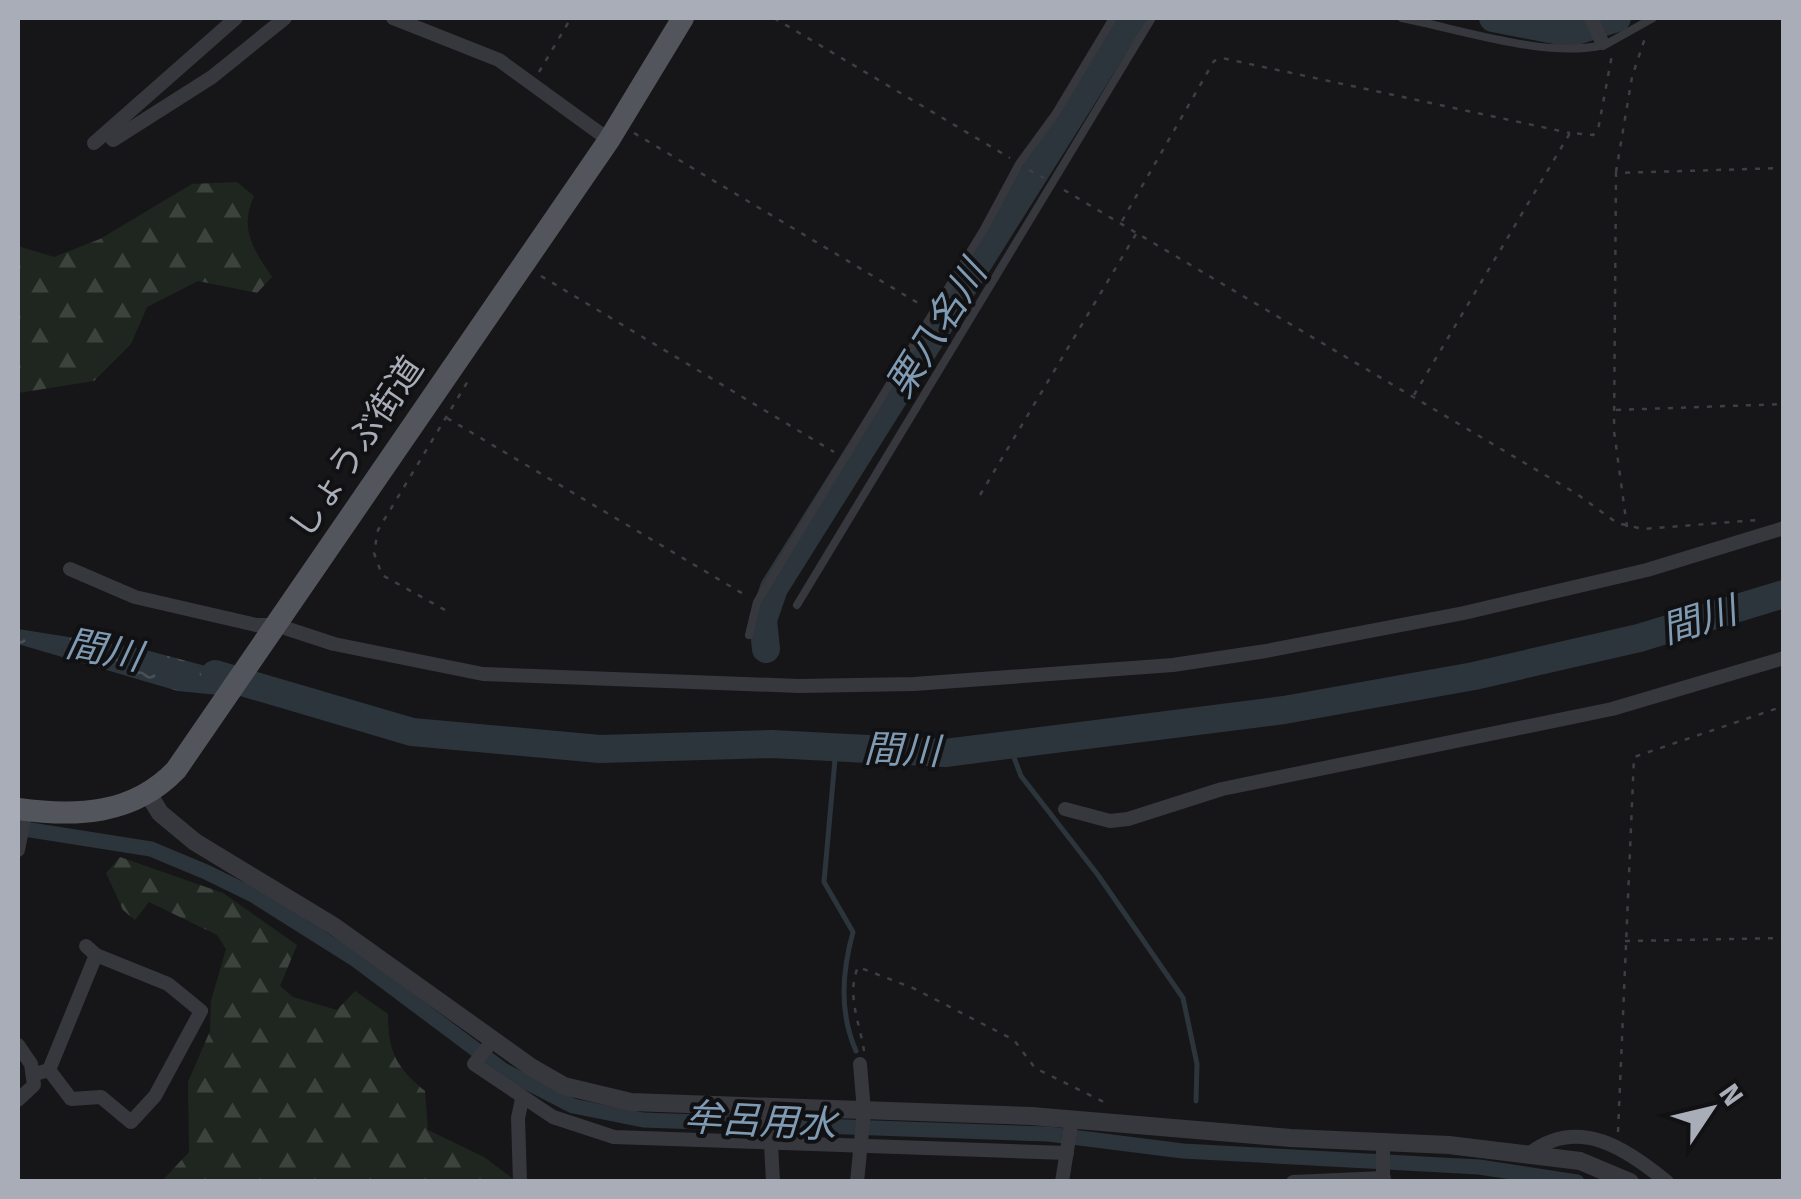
<svg xmlns="http://www.w3.org/2000/svg" width="1801" height="1199" font-family="'Fira Sans','Noto Sans JP',sans-serif">
<style>
.forest{fill:url(#forest-firs)}
.water{fill:url(#water-ripples)}
.lines{fill:none;stroke-linecap:round;stroke-linejoin:round}
.stream{stroke:#2c353c;stroke-width:5}
.canal{stroke:#2c353c;stroke-width:15}
.river{stroke:#2c353c;stroke-width:28}
.path{stroke:#3d3f44;stroke-width:2.5;stroke-dasharray:5 8;stroke-linecap:butt}
.service{stroke:#37383d;stroke-width:8}
.minor{stroke:#37383d;stroke-width:14}
.tertiary{stroke:#37383d;stroke-width:18}
.primary{stroke:#53555c;stroke-width:22}
.labels{text-anchor:middle;stroke-width:8;stroke-linejoin:round;paint-order:stroke}
.street-label{font-size:35px;fill:#a8adb8;stroke:#111113}
.water-label{font-size:38px;font-style:italic;fill:#7f9bb3;stroke:#111113}
</style>
<defs>
<pattern id="forest-firs" width="22" height="20" patternUnits="userSpaceOnUse" patternTransform="scale(2.5)"><rect width="22" height="20" fill="#1e261f"/><path d="M5 1l3.5 6h-7zM16 11l3.5 6h-7z" fill="#3c433d"/></pattern>
<pattern id="water-ripples" width="26" height="14" patternUnits="userSpaceOnUse" patternTransform="scale(2.5)"><rect width="26" height="14" fill="#2c353c"/><path d="M2 4q2-2 4 0t4 0M15 11q2-2 4 0t4 0" fill="none" stroke="#485056"/></pattern>
</defs>
<rect width="100%" height="100%" fill="#161618"/>
<!-- forest -->
<g class="forest">
<path d="M 237,182 L 254,196 C 239,230 253,248 272,277 L 257,293 L 198,281 L 147,307 L 131,344 L 94,381 L 18,393 L 18,246 L 54,257 L 100,239 L 192,184 Z"/>
<path d="M 120,857 L 223,893 L 297,945 L 280,986 L 293,997 L 337,1010 L 355,991 L 388,1014 C 388,1052 396,1067 425,1091 L 428,1130 L 484,1157 L 516,1181 L 162,1181 L 189,1152 L 188,1082 L 210,1031 L 211,1001 L 226,949 L 217,935 L 149,902 L 135,920 L 123,910 L 106,873 Z"/>
</g>
<!-- water -->
<path class="water" d="M 18,629 L 138,648 L 232,673 L 219,695 L 178,691 L 18,644 Z"/>
<g class="lines">
<!-- stream -->
<g class="stream">
<path d="M 1010,747 L 1021,776 L 1098,875 L 1183,998 L 1197,1064 L 1196,1101"/>
<path d="M 836,748 L 824,882 L 853,932 C 842,972 839,1012 856,1051"/>
</g>
<!-- canal -->
<path class="canal" d="M 18,828 L 151,849 L 206,872 L 253,895 L 356,960 L 503,1070 L 573,1106 L 643,1120 L 1048,1134 L 1183,1151 L 1479,1167 L 1577,1182"/>
<!-- river -->
<g class="river">
<path d="M 1493,18 L 1570,33 L 1617,18"/>
<path d="M 766,649 L 763,620 L 774,588 L 1132,18"/>
<path d="M 215,674 L 412,732 L 600,749 L 772,744 L 945,753 L 1284,710 L 1474,676 L 1639,638 L 1784,594"/>
</g>
<!-- path -->
<g class="path">
<path d="M 774,18 L 1010,158"/>
<path d="M 539,72 L 571,18"/>
<path d="M 634,133 L 923,306"/>
<path d="M 1029,170 L 1044,178"/>
<path d="M 1616,172 L 1632,77 L 1645,38"/>
<path d="M 1064,190 L 1577,494 L 1617,523 L 1643,529 L 1757,520"/>
<path d="M 1122,221 L 1214,61 L 1222,58 L 1570,133"/>
<path d="M 541,276 L 834,452"/>
<path d="M 1414,395 L 1570,133 L 1593,135 L 1598,130 L 1612,55"/>
<path d="M 1616,410 L 1784,404"/>
<path d="M 447,418 L 745,595"/>
<path d="M 980,495 L 1136,234"/>
<path d="M 1627,527 L 1614,431 L 1616,173 L 1784,168"/>
<path d="M 445,610 L 382,575 L 374,553 L 378,530 L 468,381"/>
<path d="M 1625,941 L 1784,938"/>
<path d="M 864,1051 C 860,1023 846,995 858,967 L 913,988 L 1014,1040 L 1035,1068 L 1110,1105"/>
<path d="M 1618,1132 L 1634,757 L 1784,706"/>
<path d="M 1712,1182 L 1784,1180"/>
</g>
<!-- service -->
<g class="service">
<path d="M 1402,18 C 1459,29 1548,59 1603,45"/>
<path d="M 1603,46 L 1653,18"/>
<path d="M 797,605 L 1152,18"/>
<path d="M 749,635 L 757,602 L 984,229 L 1019,164 L 1056,113 L 1113,18"/>
</g>
<!-- minor -->
<g class="minor">
<path d="M 393,18 L 499,60 L 609,140"/>
<path d="M 1591,18 L 1602,42"/>
<path d="M 107,133 L 113,140 L 212,77 L 285,18"/>
<path d="M 94,143 L 236,18"/>
<path d="M 70,569 L 135,597 L 256,625 L 276,625 L 334,644 L 483,674 L 799,686 L 914,684 L 1173,665 L 1266,651 L 1464,613 L 1647,570 L 1784,528"/>
<path d="M 1065,809 L 1110,821 L 1128,819 L 1222,789 L 1612,709 L 1784,658"/>
<path d="M 18,850 L 26,810"/>
<path d="M 493,1040 L 474,1064 L 553,1117 L 614,1137 L 1067,1153"/>
<path d="M 18,1045 L 31,1064 L 34,1085 L 18,1100"/>
<path d="M 49,1070 L 71,1099 L 101,1097 L 131,1122 L 155,1096 L 201,1011 L 168,984 L 96,955 L 86,946"/>
<path d="M 35,1074 L 49,1070 L 96,955"/>
<path d="M 769,1107 L 773,1182"/>
<path d="M 1530,1153 C 1579,1116 1627,1149 1667,1182"/>
<path d="M 520,1182 L 518,1118 L 522,1099"/>
<path d="M 857,1182 L 864,1111 L 860,1064"/>
<path d="M 1062,1182 L 1072,1119"/>
<path d="M 1293,1182 L 1384,1178"/>
<path d="M 1383,1182 L 1383,1140"/>
</g>
<!-- tertiary -->
<path class="tertiary" d="M 149,795 L 160,813 L 195,842 L 335,927 L 531,1067 L 564,1086 L 631,1102 L 1031,1116 L 1291,1138 L 1449,1145 L 1580,1161 L 1630,1182"/>
<!-- primary -->
<path class="primary" d="M 18,809 C 76,817 133,815 176,770 L 609,140 L 683,18"/>
</g>
<g class="labels">
<!-- street labels -->
<g class="street-label">
<text transform="translate(356 447) rotate(-56)" y="12">しょうぶ街道</text>
</g>
<!-- water labels -->
<g class="water-label">
<text transform="translate(936 329) rotate(-58)" y="13">栗八名川</text>
<text transform="translate(1699 620) rotate(-17)" y="13">間川</text>
<text transform="translate(104 650) rotate(11)" y="13">間川</text>
<text transform="translate(902 750) rotate(2)" y="13">間川</text>
<text transform="translate(760 1121) rotate(3)" y="13">牟呂用水</text>
</g>
</g>
<!-- border -->
<rect width="1801" height="1199" fill="none" stroke="#a8adb8" stroke-width="40"/>
<!-- north arrow -->
<g transform="translate(1711 1109) rotate(55)" stroke="#111113" stroke-width="8" paint-order="stroke">
<path d="M0-8L18 38L0 25L-18 38Z" fill="#a8adb8"/>
<text y="-15" font-size="28" font-weight="bold" text-anchor="middle" fill="#a8adb8">N</text>
</g>
</svg>
